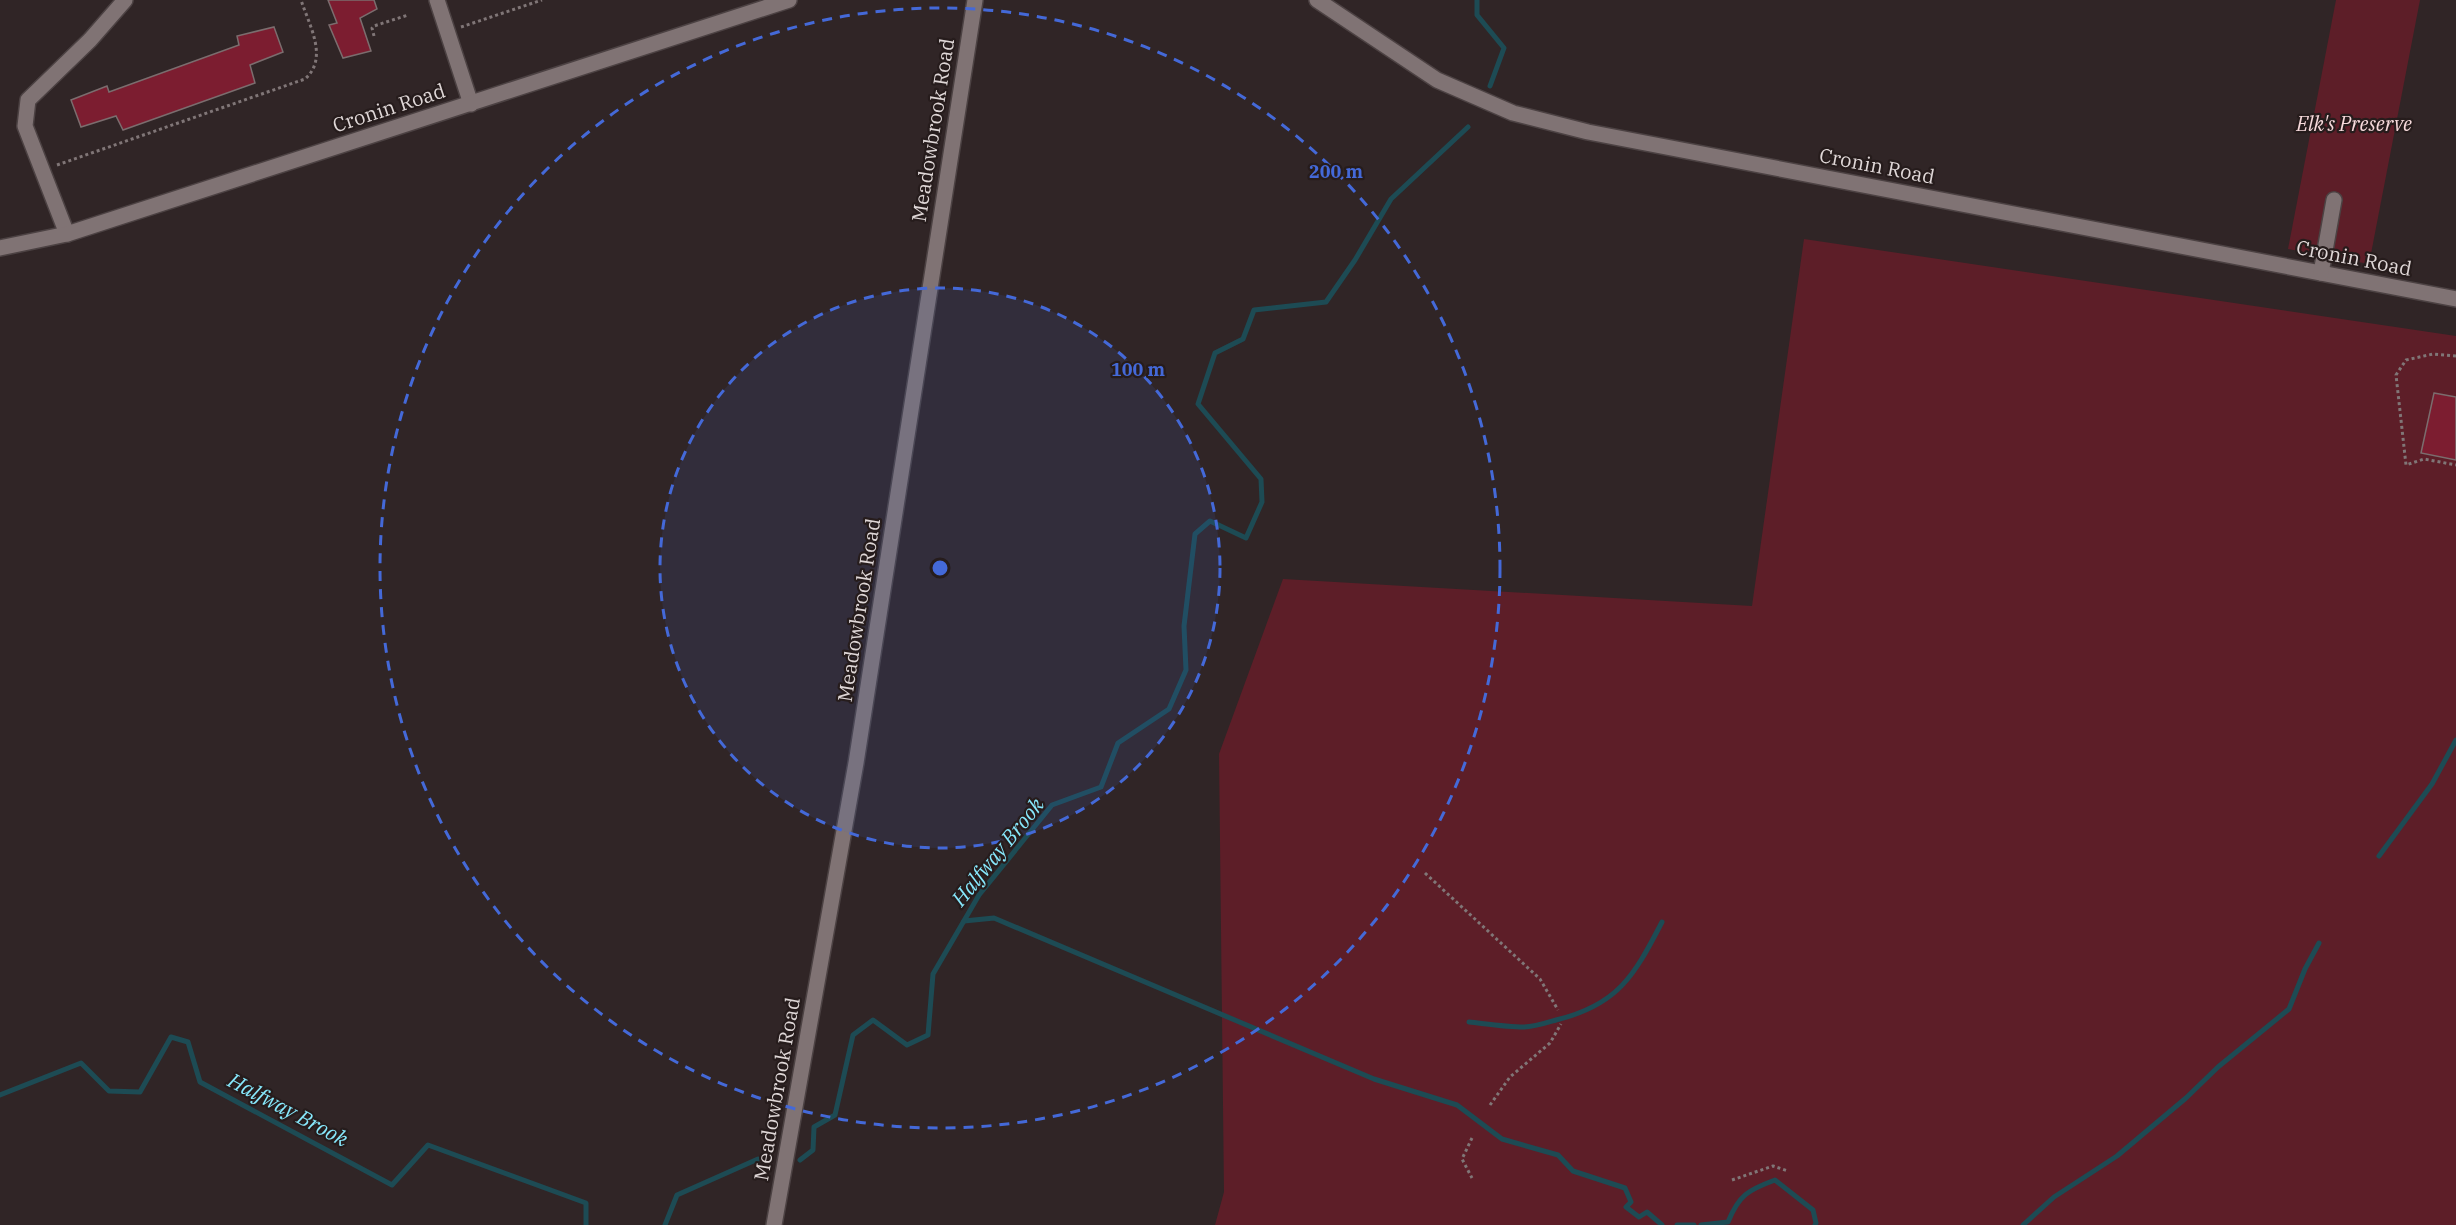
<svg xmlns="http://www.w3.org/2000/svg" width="2456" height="1225" font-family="'IBM Plex Serif',serif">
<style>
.green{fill:#5d1e28}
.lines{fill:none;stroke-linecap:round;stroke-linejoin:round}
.stream{stroke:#1d4b54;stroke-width:5}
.building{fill:#7c1d30;stroke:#7b6d6e;stroke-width:1.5}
.minor-casing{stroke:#4c4243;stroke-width:18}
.path{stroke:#807677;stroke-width:3;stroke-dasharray:3 3;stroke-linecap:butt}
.minor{stroke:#807374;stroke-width:15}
.ring{fill:none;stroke:#4469d8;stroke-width:3;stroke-dasharray:10 8}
.labels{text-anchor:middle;stroke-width:4.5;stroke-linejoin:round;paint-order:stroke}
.street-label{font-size:20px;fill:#dfd7d7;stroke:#261c1c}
.park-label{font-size:20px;font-style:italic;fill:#f7dadc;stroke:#261c1c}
.water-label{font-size:21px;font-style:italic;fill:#87e8fc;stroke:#261c1c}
.centre{fill:#4469d8;stroke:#261c1c;stroke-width:3}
.ring-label{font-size:18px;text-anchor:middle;font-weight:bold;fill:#4469d8;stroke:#261c1c;stroke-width:4.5;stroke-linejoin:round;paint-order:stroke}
</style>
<rect width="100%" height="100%" fill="#302526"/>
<!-- green -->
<g class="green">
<path d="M 2336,0 L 2420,0 L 2369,264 L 2288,249 Z"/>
<path d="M 1804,239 L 2456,336 L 2456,1225 L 1215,1225 L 1224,1192 L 1219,754 L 1283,579 L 1752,606 Z"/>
</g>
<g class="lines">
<!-- stream -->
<g class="stream">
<path d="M 1477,0 L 1477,15 L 1504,48 L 1490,86"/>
<path d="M 2379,856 L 2432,784 L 2456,740"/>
<path d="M 964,921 L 994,918 L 1374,1079 L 1457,1105 L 1502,1139 L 1558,1155 L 1573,1171 L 1625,1188 L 1631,1202 L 1626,1207 L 1639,1217 L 1647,1212 L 1662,1225"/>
<path d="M 1469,1022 C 1487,1024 1506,1027 1524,1027 C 1534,1027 1546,1023 1556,1020 C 1618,1005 1634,976 1662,922"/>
<path d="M 0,1095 L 81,1063 L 109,1091 L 140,1092 L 171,1037 L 188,1042 L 200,1082 L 392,1185 L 428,1145 L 586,1203 L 586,1225"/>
<path d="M 800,1160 L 813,1150 L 814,1127 L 835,1115 L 853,1035 L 873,1020 L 907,1045 L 928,1035 L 933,974 L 979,895 L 1052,805 L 1101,787 L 1118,743 L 1169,709 L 1186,670 L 1184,626 L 1195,534 L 1210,521 L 1246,538 L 1262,502 L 1261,479 L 1198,404 L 1215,353 L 1243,339 L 1254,310 L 1326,302 L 1355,260 L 1391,199 L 1468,127"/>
<path d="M 665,1225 L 677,1195 L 758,1159"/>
<path d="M 1677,1225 L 1694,1225"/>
<path d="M 1701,1225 L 1728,1222 C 1739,1195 1748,1190 1775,1180 L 1813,1210 L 1816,1223 L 1815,1225"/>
<path d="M 2023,1225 L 2054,1197 L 2117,1156 L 2186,1098 L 2218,1067 L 2289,1009 L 2305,969 L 2319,943"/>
</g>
</g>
<!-- building -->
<g class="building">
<path d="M 328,0 L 374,0 L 377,9 L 360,18 L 371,51 L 343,58 L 329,25 L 337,23 Z"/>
<path d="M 274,27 L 283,52 L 250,65 L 255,83 L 123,130 L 116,116 L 81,127 L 71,100 L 107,86 L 109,92 L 239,45 L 237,36 Z"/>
<path d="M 2434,393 L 2456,397 L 2456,460 L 2421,453 Z"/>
</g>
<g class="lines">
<!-- minor casing -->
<g class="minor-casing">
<g id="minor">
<path d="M 437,0 L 471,104"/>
<path d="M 1317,0 L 1437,80 L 1513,113 L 1588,132 L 2456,299"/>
<path d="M 67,234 L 25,126 L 28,100 L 90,40 L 125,0"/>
<path d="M 0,248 L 67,234 L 789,0"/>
<path d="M 2321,273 L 2334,200"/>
<path d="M 774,1225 L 856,763 L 975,0"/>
</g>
</g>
<!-- path -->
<g class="path">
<path d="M 461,27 L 542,0"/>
<path d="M 374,36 L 372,28 L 374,26 L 408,15"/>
<path d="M 57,165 L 305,79 C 329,58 309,25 301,0"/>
<path d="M 2456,356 L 2433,354 L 2406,360 L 2396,375 L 2406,465 L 2424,459 L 2456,465"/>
<path d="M 1425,873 L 1540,979 L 1558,1010"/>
<path d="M 1490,1105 L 1510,1077 L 1550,1043 L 1561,1024"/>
<path d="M 1472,1138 L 1462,1159 L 1472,1178"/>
<path d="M 1732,1180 L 1773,1166 L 1788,1171"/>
</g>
<!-- minor -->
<use href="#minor" class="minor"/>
</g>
<!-- distance rings -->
<circle cx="940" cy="568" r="280" fill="#4469d8" fill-opacity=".12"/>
<g class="ring">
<circle cx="940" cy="568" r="280"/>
<circle cx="940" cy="568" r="560"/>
</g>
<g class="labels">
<!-- street labels -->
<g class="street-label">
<text transform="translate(389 108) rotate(-18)" y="7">Cronin Road</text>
<text transform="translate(933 130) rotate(-81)" y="7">Meadowbrook Road</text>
<text transform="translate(1877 166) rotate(11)" y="7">Cronin Road</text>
<text transform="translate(2354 258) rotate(11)" y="7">Cronin Road</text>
<text transform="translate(859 610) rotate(-81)" y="7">Meadowbrook Road</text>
<text transform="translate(777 1089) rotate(-80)" y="7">Meadowbrook Road</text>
</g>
<!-- park labels -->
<g class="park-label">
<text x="2354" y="131">Elk's Preserve</text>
</g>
<!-- water labels -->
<g class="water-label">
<text transform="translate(998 852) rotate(-51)" y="7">Halfway Brook</text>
<text transform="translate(288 1110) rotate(28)" y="7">Halfway Brook</text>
</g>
</g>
<circle cx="940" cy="568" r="9" class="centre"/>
<g class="ring-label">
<text x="1336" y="178">200 m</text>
<text x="1138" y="376">100 m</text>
</g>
</svg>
